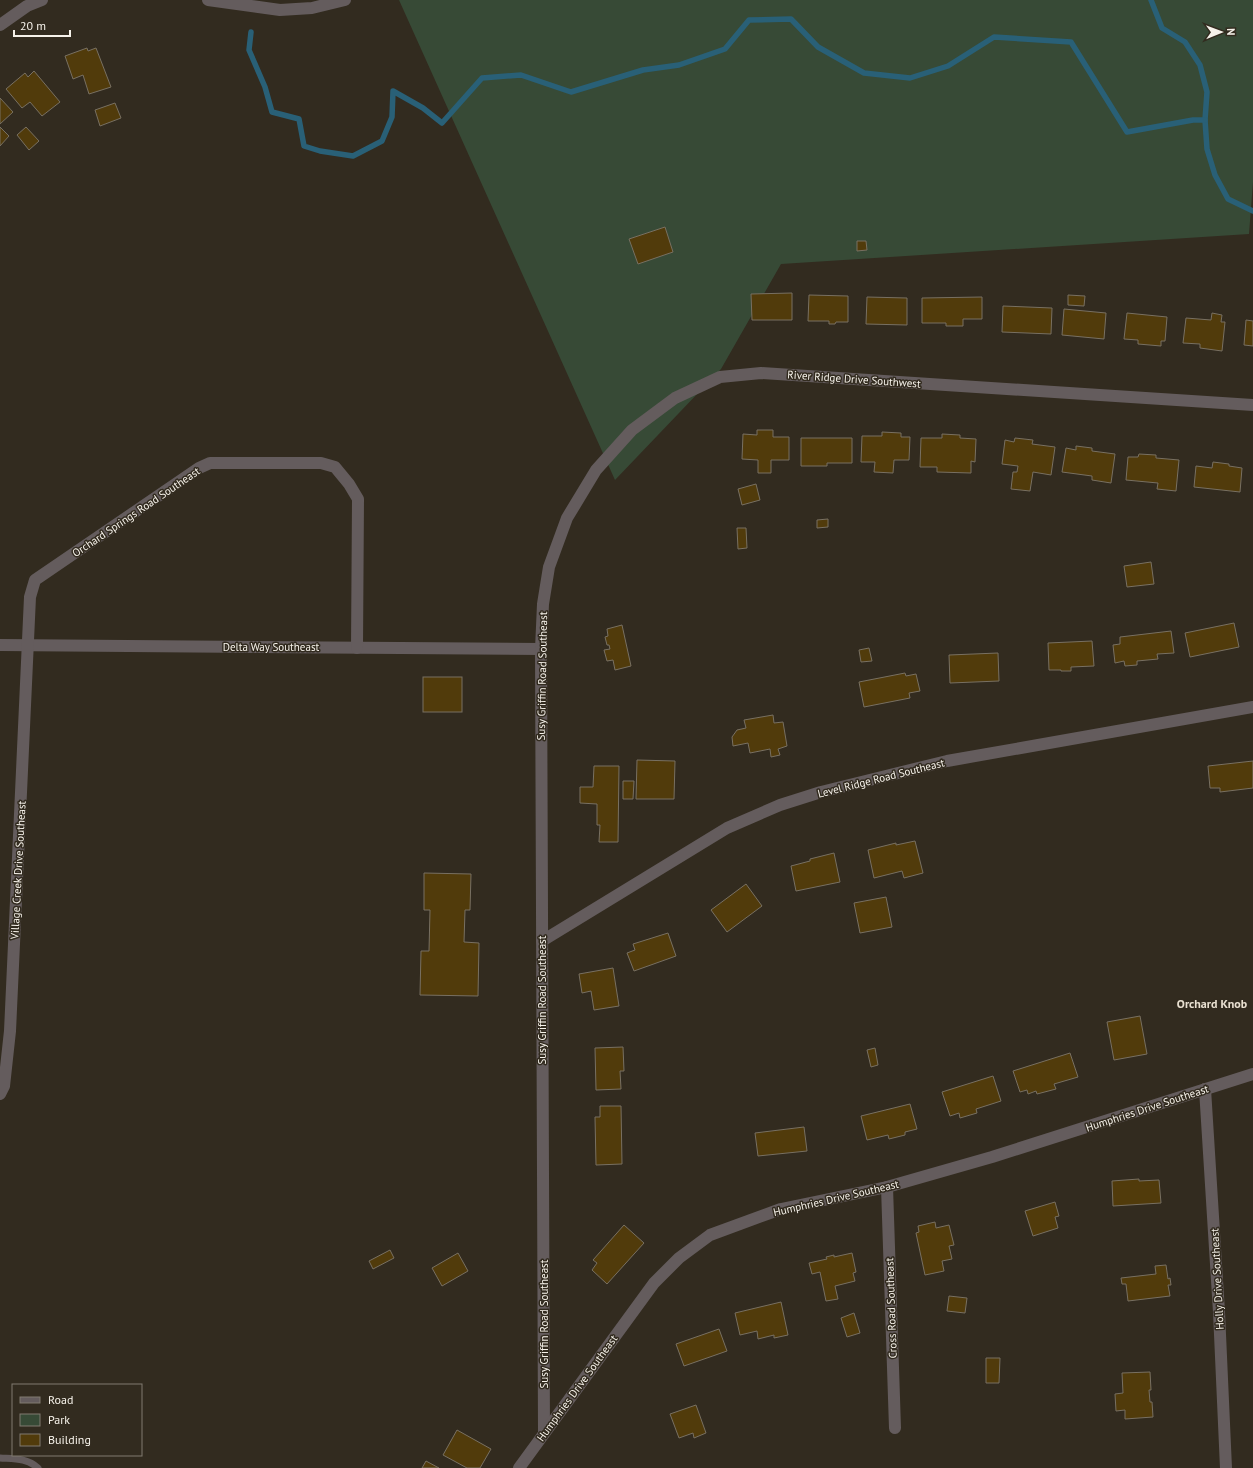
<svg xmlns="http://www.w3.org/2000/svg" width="1253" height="1468" font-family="'PT Sans',sans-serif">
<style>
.green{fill:#374a36}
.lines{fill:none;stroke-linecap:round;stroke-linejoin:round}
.stream{stroke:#296077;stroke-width:5.5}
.building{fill:#513b0b;stroke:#787062}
.service{stroke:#645c5d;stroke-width:7}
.minor{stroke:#645c5d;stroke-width:12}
.tertiary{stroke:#645c5d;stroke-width:12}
.labels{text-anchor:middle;stroke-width:3;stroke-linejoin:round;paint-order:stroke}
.street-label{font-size:11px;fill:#f6f2ea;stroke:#322b1f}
.neighbourhood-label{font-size:12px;font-weight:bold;fill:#e9e0d1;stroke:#322b1f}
</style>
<rect width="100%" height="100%" fill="#322b1f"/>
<!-- green -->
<path class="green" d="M 399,0 L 1253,0 L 1253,182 L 1249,234 L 781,264 L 721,369 L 615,480 Z"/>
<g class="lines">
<!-- stream -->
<g class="stream">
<path d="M 1151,0 L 1162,28 L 1185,42 L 1200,65 L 1207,92 L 1205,120 L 1207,149 L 1215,175 L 1228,199 L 1253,211"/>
<path d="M 251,32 L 249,50 L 265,87 L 272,112 L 299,119 L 304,146 L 320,151 L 353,156 L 382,141 L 392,117 L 393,91 L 423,108 L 442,123 L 482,78 L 521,75 L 571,92 L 643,70 L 679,65 L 725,49 L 749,20 L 791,19 L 818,47 L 864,73 L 910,78 L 948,66 L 994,37 L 1071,42 L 1127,132 L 1193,120 L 1205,120"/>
</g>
</g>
<!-- building -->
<g class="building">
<path d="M 87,48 L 88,51 L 96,48 L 111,87 L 89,94 L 83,75 L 73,79 L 65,56 Z"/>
<path d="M 34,71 L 60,102 L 42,116 L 30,102 L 22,108 L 6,89 L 25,73 L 28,77 Z"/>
<path d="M 0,98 L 13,112 L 0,124 Z"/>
<path d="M 115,103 L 121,118 L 100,126 L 95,110 Z"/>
<path d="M 0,127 L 9,136 L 0,146 Z"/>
<path d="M 26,127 L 39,141 L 29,150 L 17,135 Z"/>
<path d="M 665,227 L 673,252 L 638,264 L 629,239 Z"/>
<path d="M 857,241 L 866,241 L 867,250 L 857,251 Z"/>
<path d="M 792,293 L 792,320 L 752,320 L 751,294 Z"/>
<path d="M 809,295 L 848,296 L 848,322 L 836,322 L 835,324 L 829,324 L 829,321 L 808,321 Z"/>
<path d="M 1068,295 L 1085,296 L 1084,306 L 1068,305 Z"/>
<path d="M 867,297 L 907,298 L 907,325 L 866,324 Z"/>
<path d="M 982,297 L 982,319 L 963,319 L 963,326 L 946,326 L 946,323 L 922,323 L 922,298 Z"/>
<path d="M 1003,306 L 1052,308 L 1051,334 L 1002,332 Z"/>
<path d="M 1064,309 L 1106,313 L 1104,339 L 1062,335 Z"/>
<path d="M 1127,313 L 1167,317 L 1165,341 L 1161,341 L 1161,346 L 1138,344 L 1138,340 L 1124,339 Z"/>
<path d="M 1212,313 L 1222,315 L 1221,322 L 1225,322 L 1222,351 L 1200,348 L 1200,344 L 1183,343 L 1186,318 L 1211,320 Z"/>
<path d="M 1246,320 L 1253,321 L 1253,346 L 1244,345 Z"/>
<path d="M 757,430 L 773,430 L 773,437 L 789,437 L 789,460 L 771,460 L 771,473 L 758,473 L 758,460 L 742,459 L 743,434 L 757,435 Z"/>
<path d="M 882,432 L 901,433 L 901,437 L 910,437 L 909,460 L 894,460 L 893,473 L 874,472 L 875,462 L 861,462 L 862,436 L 882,436 Z"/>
<path d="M 942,434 L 960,435 L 960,438 L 976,439 L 975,462 L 971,461 L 971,473 L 937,472 L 937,467 L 920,467 L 921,438 L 942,438 Z"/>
<path d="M 801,438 L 852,438 L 852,463 L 827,463 L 827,466 L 801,466 Z"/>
<path d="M 1015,438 L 1033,440 L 1032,444 L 1055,447 L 1051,475 L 1033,472 L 1030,491 L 1011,489 L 1013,472 L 1017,472 L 1018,466 L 1002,464 L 1005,440 L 1014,442 Z"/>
<path d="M 1076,446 L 1092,448 L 1092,451 L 1115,454 L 1111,483 L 1092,480 L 1092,476 L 1062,472 L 1066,448 L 1076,450 Z"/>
<path d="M 1139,454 L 1156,455 L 1156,458 L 1179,460 L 1176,491 L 1157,489 L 1158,483 L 1126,480 L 1128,457 L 1138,457 Z"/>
<path d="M 1213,462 L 1229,464 L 1229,466 L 1242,468 L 1240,492 L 1194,487 L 1196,466 L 1212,468 Z"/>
<path d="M 756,484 L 760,500 L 742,505 L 738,489 Z"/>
<path d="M 828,519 L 828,527 L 817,528 L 817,520 Z"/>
<path d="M 737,528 L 746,528 L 747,548 L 738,549 Z"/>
<path d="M 1151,562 L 1154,584 L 1127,587 L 1124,566 Z"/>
<path d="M 1234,623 L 1239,647 L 1190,657 L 1185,633 Z"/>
<path d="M 622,625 L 631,666 L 615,670 L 613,660 L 607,661 L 604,650 L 610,649 L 609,645 L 607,645 L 605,637 L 608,636 L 607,629 Z"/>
<path d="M 1171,631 L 1174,653 L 1157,654 L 1158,659 L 1137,661 L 1137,665 L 1125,666 L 1124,661 L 1115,663 L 1113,645 L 1120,644 L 1120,637 Z"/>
<path d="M 1092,641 L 1094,666 L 1071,667 L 1071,671 L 1061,671 L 1061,670 L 1049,670 L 1048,643 Z"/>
<path d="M 869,648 L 872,661 L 861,662 L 859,650 Z"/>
<path d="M 998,653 L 999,681 L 950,683 L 949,655 Z"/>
<path d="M 905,673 L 906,676 L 916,674 L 920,691 L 909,693 L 910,698 L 864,707 L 859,682 Z"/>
<rect x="423" y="677" width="39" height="35"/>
<path d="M 773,715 L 774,723 L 783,722 L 787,746 L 778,749 L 780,755 L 771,757 L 770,749 L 750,753 L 748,743 L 733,746 L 732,737 L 737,730 L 746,728 L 744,720 Z"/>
<path d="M 637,760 L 675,761 L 674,799 L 636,799 Z"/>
<path d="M 1253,761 L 1253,788 L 1220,792 L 1220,788 L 1210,788 L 1208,766 Z"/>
<path d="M 594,766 L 619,766 L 618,842 L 599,842 L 600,825 L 597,825 L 597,804 L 580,803 L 580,787 L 593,787 Z"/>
<path d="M 623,781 L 634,781 L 633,799 L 623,799 Z"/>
<path d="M 915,841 L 923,873 L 904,878 L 902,871 L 874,878 L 868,850 L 896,843 L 896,845 Z"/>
<path d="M 834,853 L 840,882 L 796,891 L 791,866 L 810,861 L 810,859 Z"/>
<path d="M 424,873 L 471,874 L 470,910 L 465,910 L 464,942 L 479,943 L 478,996 L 420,995 L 421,951 L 429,951 L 430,910 L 424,910 Z"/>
<path d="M 746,884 L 762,906 L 727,932 L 711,910 Z"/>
<path d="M 886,897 L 892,927 L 860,933 L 854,903 Z"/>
<path d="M 668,933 L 676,956 L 634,971 L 627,953 L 635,950 L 633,944 Z"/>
<path d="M 613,968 L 619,1006 L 594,1010 L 591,991 L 582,993 L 579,974 Z"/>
<path d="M 1140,1016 L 1147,1054 L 1114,1060 L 1107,1022 Z"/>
<path d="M 623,1047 L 624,1071 L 620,1071 L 621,1089 L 596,1090 L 595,1048 Z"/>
<path d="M 875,1048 L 878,1065 L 871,1067 L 867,1050 Z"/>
<path d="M 1070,1053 L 1078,1077 L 1054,1084 L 1056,1089 L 1037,1094 L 1036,1091 L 1028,1094 L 1027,1090 L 1020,1092 L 1013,1071 Z"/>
<path d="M 993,1076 L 1001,1101 L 976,1109 L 977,1113 L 960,1118 L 959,1113 L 950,1116 L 942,1092 Z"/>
<path d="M 910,1104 L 917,1129 L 905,1132 L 905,1135 L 889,1139 L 888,1135 L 867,1140 L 861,1116 Z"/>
<path d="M 600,1106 L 621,1106 L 622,1164 L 596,1165 L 595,1117 L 600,1117 Z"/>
<path d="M 804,1127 L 807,1151 L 758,1156 L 755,1133 Z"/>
<path d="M 1139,1179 L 1139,1181 L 1159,1180 L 1161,1203 L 1113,1206 L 1112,1181 Z"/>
<path d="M 1055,1202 L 1059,1216 L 1055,1217 L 1058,1228 L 1033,1236 L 1025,1211 Z"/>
<path d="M 935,1222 L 936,1228 L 949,1225 L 954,1245 L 949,1246 L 952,1259 L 942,1261 L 944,1271 L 925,1275 L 916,1233 L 919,1232 L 918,1226 Z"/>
<path d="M 624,1225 L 644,1243 L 607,1284 L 592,1270 L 597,1263 L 593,1260 Z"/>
<path d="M 390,1250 L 394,1258 L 373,1269 L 369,1261 Z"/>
<path d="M 458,1253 L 468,1271 L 442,1286 L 432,1268 Z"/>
<path d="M 852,1253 L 856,1272 L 853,1273 L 855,1281 L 835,1286 L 838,1299 L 826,1301 L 820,1272 L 812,1274 L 809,1263 L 827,1259 L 826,1257 L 834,1255 L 834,1257 Z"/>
<path d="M 1166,1265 L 1168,1279 L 1170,1278 L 1171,1285 L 1168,1285 L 1170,1296 L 1128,1301 L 1126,1284 L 1122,1284 L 1121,1278 L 1156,1274 L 1155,1266 Z"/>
<path d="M 949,1296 L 967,1298 L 965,1313 L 947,1311 Z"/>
<path d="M 781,1302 L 788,1335 L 774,1338 L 774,1335 L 758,1339 L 757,1331 L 740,1335 L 735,1313 Z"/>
<path d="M 854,1313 L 860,1333 L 847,1337 L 841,1318 Z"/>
<path d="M 719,1329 L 727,1351 L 684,1366 L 676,1344 Z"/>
<path d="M 986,1358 L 1000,1358 L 999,1383 L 986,1383 Z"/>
<path d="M 1150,1372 L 1151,1390 L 1149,1390 L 1150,1402 L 1152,1402 L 1153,1417 L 1125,1419 L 1125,1410 L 1116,1411 L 1115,1394 L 1123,1393 L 1122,1373 Z"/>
<path d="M 696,1405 L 706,1433 L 694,1438 L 693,1433 L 679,1438 L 670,1414 Z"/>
<path d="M 457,1430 L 491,1449 L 480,1468 L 467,1468 L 443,1455 Z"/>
<path d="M 426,1461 L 439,1468 L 422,1468 Z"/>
</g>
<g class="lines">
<!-- service -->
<path class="service" d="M 0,1458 C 14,1459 27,1458 38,1468"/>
<!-- minor -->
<g class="minor">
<path d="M 0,645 L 541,649"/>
<path d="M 542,941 L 727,828 L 780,805 L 821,792 L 947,761 L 1253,707"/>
<path d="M 1205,1089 L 1219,1312 L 1226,1468"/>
<path d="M 0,1094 L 4,1086 L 10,1031 L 30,597 L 35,580 L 199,468 L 210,463 L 321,463 L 335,467 L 349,484 L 358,499 L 357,648"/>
<path d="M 887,1187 L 895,1428"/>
<path d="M 544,1433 L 541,649 L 543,604 L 549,567 L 567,518 L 596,470 L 632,430 L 675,398 L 720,377 L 761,373 L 1253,405"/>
<path d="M 519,1468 L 654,1283 L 679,1258 L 710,1235 L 781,1209 L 887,1187 L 992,1157 L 1253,1074"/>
</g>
<!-- tertiary -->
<g class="tertiary">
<path d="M 208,0 L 280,10 L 312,8 L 345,0"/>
<path d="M 0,25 L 27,6 L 42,0"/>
</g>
</g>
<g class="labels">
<!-- street labels -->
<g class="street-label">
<text transform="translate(854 379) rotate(4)" y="4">River Ridge Drive Southwest</text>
<text transform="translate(136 512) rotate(-34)" y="4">Orchard Springs Road Southeast</text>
<text x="271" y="651">Delta Way Southeast</text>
<text transform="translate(542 676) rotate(-89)" y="4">Susy Griffin Road Southeast</text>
<text transform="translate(881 778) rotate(-14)" y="4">Level Ridge Road Southeast</text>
<text transform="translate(18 870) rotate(-87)" y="4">Village Creek Drive Southeast</text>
<text transform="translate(542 1000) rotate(-90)" y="4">Susy Griffin Road Southeast</text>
<text transform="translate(1147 1108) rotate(-18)" y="4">Humphries Drive Southeast</text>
<text transform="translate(836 1198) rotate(-13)" y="4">Humphries Drive Southeast</text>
<text transform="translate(1217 1279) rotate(-93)" y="4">Holly Drive Southeast</text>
<text transform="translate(891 1308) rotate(-92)" y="4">Cross Road Southeast</text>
<text transform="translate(544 1324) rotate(-90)" y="4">Susy Griffin Road Southeast</text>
<text transform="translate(577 1388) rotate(-54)" y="4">Humphries Drive Southeast</text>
</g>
<!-- neighbourhood labels -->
<g class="neighbourhood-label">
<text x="1212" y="1008">Orchard Knob</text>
</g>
</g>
<!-- legend -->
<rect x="12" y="1384" width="130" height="72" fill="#322b1f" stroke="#807b70"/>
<rect x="20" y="1397" width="20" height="6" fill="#645c5d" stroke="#807b70"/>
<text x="48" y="1404" font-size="12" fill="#f6f2ea">Road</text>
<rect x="20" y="1414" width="20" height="12" fill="#374a36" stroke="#807b70"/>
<text x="48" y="1424" font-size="12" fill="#f6f2ea">Park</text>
<rect x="20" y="1434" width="20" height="12" fill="#513b0b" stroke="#807b70"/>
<text x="48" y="1444" font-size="12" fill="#f6f2ea">Building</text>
<!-- north arrow -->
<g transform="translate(1221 32) rotate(89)" stroke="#322b1f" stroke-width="3" paint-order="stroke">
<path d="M0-3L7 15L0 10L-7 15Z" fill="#f6f2ea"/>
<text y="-6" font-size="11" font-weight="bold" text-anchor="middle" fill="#f6f2ea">N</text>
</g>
<!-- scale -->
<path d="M14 30v6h56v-6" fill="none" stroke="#f6f2ea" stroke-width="2"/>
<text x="20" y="30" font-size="12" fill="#f6f2ea" stroke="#322b1f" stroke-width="3" paint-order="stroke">20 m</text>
</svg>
